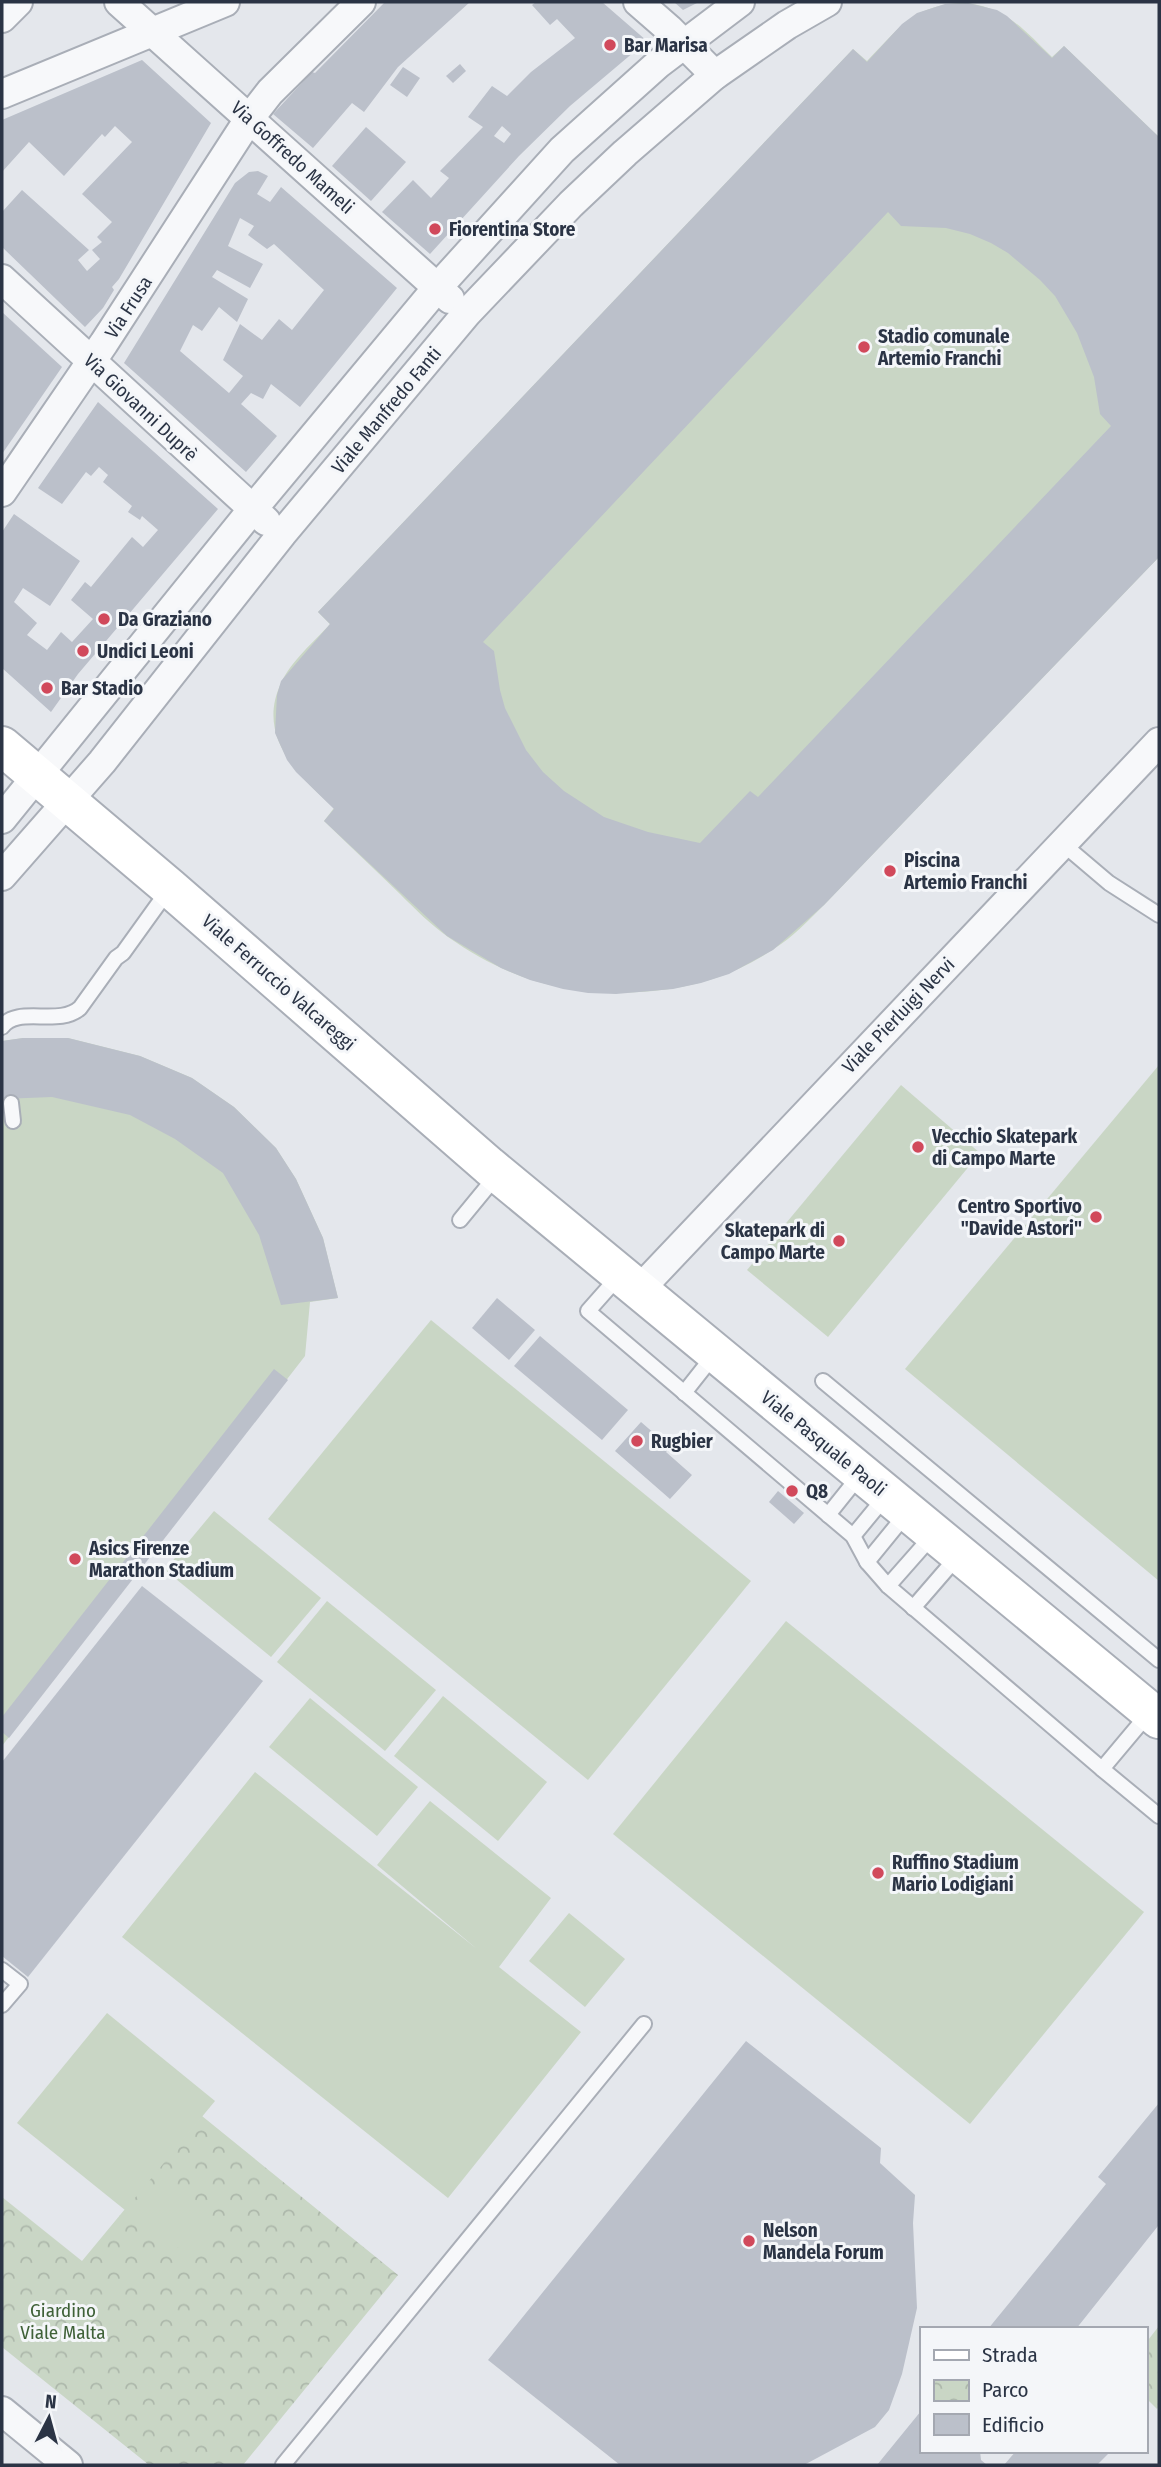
<svg xmlns="http://www.w3.org/2000/svg" width="1161" height="2467" font-family="'Fira Sans Condensed',sans-serif">
<style>
.park{fill:url(#park-crowns)}
.pitch{fill:#c9d6c5}
.building{fill:#bbc0ca;fill-rule:evenodd}
.lines{fill:none;stroke-linecap:round;stroke-linejoin:round}
.lane-casing{stroke:#a9aeb7;stroke-width:18}
.street-casing{stroke:#a9aeb7;stroke-width:32}
.secondary-casing{stroke:#a9aeb7;stroke-width:42}
.lane{stroke:#f7f8fa;stroke-width:14}
.street{stroke:#f7f8fa;stroke-width:28}
.secondary{stroke:#fff;stroke-width:38}
.poi-dot{fill:#d1495b;stroke:#f4f6f9;stroke-width:2.5}
.labels{text-anchor:middle;stroke-width:6;stroke-linejoin:round;paint-order:stroke}
.poi-label{font-size:19px;font-weight:bold;fill:#2b3445;stroke:#f4f6f9;text-anchor:start}
.street-label{font-size:19px;fill:#2b3445;stroke:#f4f6f9}
.park-label{font-size:19px;fill:#3f6138;stroke:#f4f6f9}
</style>
<defs>
<pattern id="park-crowns" width="20" height="18" patternUnits="userSpaceOnUse" patternTransform="scale(1.75)"><rect width="20" height="18" fill="#c9d6c5"/><path d="M2 6a3 3 0 1 1 6 0M12 15a3 3 0 1 1 6 0" fill="none" stroke="#adb8ab"/></pattern>
</defs>
<rect width="100%" height="100%" fill="#e4e7ec"/>
<!-- park -->
<g class="park">
<path d="M 202,2116 L 398,2275 L 243,2465 L 149,2465 L 2,2347 L 2,2197 L 82,2261 Z"/>
<path d="M 1159,2326 L 1159,2406 L 1157,2409 L 1145,2397 L 1145,2344 Z"/>
</g>
<!-- pitch -->
<g class="pitch">
<path d="M 968,3 C 1008,9 1025,31 1052,57 L 1064,46 L 1159,137 L 1159,557 L 824,905 C 808,921 792,938 772,950 C 737,974 696,987 653,991 C 573,998 514,983 448,937 C 431,925 415,909 400,894 C 375,870 349,845 324,821 L 334,808 C 298,775 256,737 281,683 C 291,661 314,642 330,624 L 318,612 L 853,49 L 867,61 C 901,26 915,3 968,3 Z"/>
<path d="M 23,1038 L 68,1038 L 140,1056 L 192,1078 L 234,1107 L 276,1148 L 296,1179 L 323,1238 L 338,1298 L 310,1302 L 305,1356 L 2,1746 L 2,1041 Z"/>
<path d="M 1159,1065 L 1159,1581 L 905,1369 Z"/>
<path d="M 901,1085 L 980,1153 L 828,1337 L 747,1270 Z"/>
<path d="M 431,1320 L 751,1581 L 588,1780 L 268,1519 Z"/>
<path d="M 214,1511 L 321,1598 L 271,1657 L 165,1570 Z"/>
<path d="M 327,1601 L 436,1690 L 385,1751 L 277,1662 Z"/>
<path d="M 786,1621 L 1144,1912 L 970,2124 L 613,1834 Z"/>
<path d="M 443,1696 L 547,1782 L 498,1841 L 394,1756 Z"/>
<path d="M 310,1698 L 418,1787 L 377,1836 L 269,1747 Z"/>
<path d="M 255,1772 L 477,1949 L 377,1865 L 430,1801 L 551,1898 L 499,1967 L 581,2032 L 448,2198 L 122,1937 Z"/>
<path d="M 569,1913 L 625,1959 L 585,2007 L 529,1961 Z"/>
<path d="M 107,2013 L 215,2101 L 125,2210 L 17,2123 Z"/>
<path d="M 159,2184 L 213,2229 L 190,2258 L 136,2212 Z"/>
</g>
<!-- building -->
<g class="building">
<path d="M 385,2 L 470,2 L 398,67 L 364,112 L 352,103 L 313,148 L 273,114 L 312,72 L 315,73 Z"/>
<path d="M 536,2 L 602,2 L 647,41 L 570,106 L 519,156 L 430,254 L 382,212 L 413,180 L 431,198 L 449,178 L 440,171 L 483,127 L 468,117 L 492,86 L 507,96 L 531,72 L 575,38 L 557,19 L 550,25 L 532,5 ZM 502,126 L 511,134 L 504,143 L 494,136 Z"/>
<path d="M 674,2 L 699,2 L 683,10 Z"/>
<path d="M 968,3 L 997,10 L 1007,16 L 1052,58 L 1064,46 L 1159,137 L 1159,557 L 824,905 L 773,950 L 729,974 L 701,983 L 673,989 L 616,994 L 588,993 L 563,989 L 530,980 L 501,968 L 447,936 L 324,821 L 334,809 L 296,772 L 287,760 L 275,733 L 277,695 L 281,681 L 330,624 L 318,612 L 853,49 L 867,62 L 902,24 L 917,13 L 945,4 ZM 888,212 L 901,226 L 946,228 L 970,234 L 991,243 L 1008,253 L 1040,280 L 1055,296 L 1077,333 L 1094,377 L 1100,414 L 1111,426 L 758,797 L 750,791 L 700,843 L 648,832 L 604,817 L 564,791 L 543,772 L 526,750 L 505,708 L 500,690 L 494,651 L 483,642 Z"/>
<path d="M 142,60 L 211,123 L 119,279 L 112,287 L 114,290 L 103,308 L 85,327 L 2,247 L 2,212 L 22,190 L 89,250 L 78,260 L 87,271 L 100,259 L 92,250 L 102,242 L 97,237 L 112,222 L 82,194 L 132,142 L 115,126 L 105,137 L 102,134 L 64,176 L 29,142 L 2,172 L 2,120 Z"/>
<path d="M 460,64 L 466,71 L 453,83 L 446,76 Z"/>
<path d="M 403,67 L 420,78 L 407,97 L 390,85 Z"/>
<path d="M 366,127 L 406,162 L 371,201 L 332,166 Z"/>
<path d="M 258,171 L 268,176 L 257,194 L 270,202 L 281,187 L 397,288 L 300,407 L 271,384 L 263,399 L 251,393 L 241,404 L 277,436 L 246,472 L 124,363 L 235,183 L 249,172 ZM 240,218 L 254,226 L 248,235 L 267,249 L 274,244 L 324,290 L 292,330 L 279,319 L 262,340 L 240,324 L 223,360 L 243,376 L 229,393 L 180,351 L 193,325 L 202,331 L 219,307 L 237,322 L 248,299 L 212,277 L 217,270 L 250,288 L 263,264 L 228,246 Z"/>
<path d="M 2,312 L 62,367 L 2,454 Z"/>
<path d="M 98,402 L 218,509 L 78,674 L 51,712 L 2,668 L 2,532 L 14,514 L 80,561 L 50,606 L 23,588 L 14,602 L 37,623 L 27,635 L 47,650 L 61,632 L 72,642 L 93,619 L 71,600 L 85,582 L 91,587 L 132,537 L 143,547 L 158,530 L 142,516 L 140,520 L 128,512 L 132,506 L 103,482 L 108,475 L 99,467 L 91,476 L 86,472 L 62,504 L 38,488 Z"/>
<path d="M 23,1038 L 68,1038 L 140,1056 L 192,1078 L 234,1107 L 276,1148 L 296,1179 L 323,1238 L 338,1298 L 281,1305 L 259,1235 L 223,1173 L 175,1139 L 130,1115 L 52,1097 L 2,1099 L 2,1041 Z"/>
<path d="M 497,1298 L 535,1330 L 509,1360 L 472,1328 Z"/>
<path d="M 540,1336 L 628,1410 L 602,1440 L 514,1366 Z"/>
<path d="M 274,1369 L 288,1380 L 9,1738 L 2,1732 L 2,1717 Z"/>
<path d="M 641,1422 L 670,1447 L 666,1452 L 692,1475 L 670,1499 L 615,1451 Z"/>
<path d="M 778,1491 L 804,1513 L 794,1524 L 769,1502 Z"/>
<path d="M 142,1586 L 263,1681 L 28,1977 L 2,1956 L 2,1762 Z"/>
<path d="M 746,2041 L 881,2148 L 880,2163 L 915,2195 L 913,2223 L 917,2308 L 902,2374 L 889,2410 L 875,2427 L 804,2465 L 620,2465 L 488,2360 Z"/>
<path d="M 1159,2103 L 1159,2227 L 1158,2226 L 1076,2329 L 988,2329 L 1106,2184 L 1098,2177 Z"/>
<path d="M 921,2411 L 921,2451 L 980,2451 L 981,2460 L 987,2465 L 877,2465 Z"/>
<path d="M 1016,2451 L 1111,2451 L 1097,2465 L 1004,2465 Z"/>
</g>
<g class="lines">
<!-- lane casing -->
<g class="lane-casing">
<g id="lane">
<path d="M 1063,844 L 1109,883 L 1159,915"/>
<path d="M 2,1027 C 17,1005 59,1027 80,1008 L 116,958 L 123,953 L 169,889"/>
<path d="M 11,1103 L 13,1121"/>
<path d="M 460,1220 L 497,1175"/>
<path d="M 619,1276 L 588,1311 L 853,1536 L 867,1562 L 888,1586 L 1102,1769"/>
<path d="M 823,1381 L 1159,1660"/>
<path d="M 684,1393 L 714,1355"/>
<path d="M 828,1515 L 860,1475"/>
<path d="M 853,1536 L 886,1496"/>
<path d="M 867,1562 L 907,1513"/>
<path d="M 888,1586 L 933,1535"/>
<path d="M 913,1608 L 958,1556"/>
<path d="M 1149,1713 L 1102,1769 L 1159,1816"/>
<path d="M 2,1970 L 20,1984 L 2,2005"/>
<path d="M 283,2465 L 644,2024"/>
</g>
</g>
<!-- street casing -->
<g class="street-casing">
<g id="street">
<path d="M 119,2 L 450,299"/>
<path d="M 638,2 L 669,29 L 715,75"/>
<path d="M 2,18 L 18,2"/>
<path d="M 2,94 L 225,2"/>
<path d="M 2,279 L 266,521"/>
<path d="M 2,492 L 104,343 L 249,119 L 270,92 L 361,2"/>
<path d="M 2,819 L 252,510 L 437,288 L 562,150 L 658,64 L 740,2"/>
<path d="M 2,876 L 102,762 L 282,534 L 467,313 L 571,204 L 625,153 L 715,75 L 787,25 L 827,2"/>
<path d="M 639,1290 L 1159,742"/>
<path d="M 2,2411 L 68,2465"/>
</g>
</g>
<!-- secondary casing -->
<g class="secondary-casing">
<path id="secondary" d="M 2,746 L 170,888 L 489,1166 L 1159,1719"/>
</g>
<!-- lane -->
<use href="#lane" class="lane"/>
<!-- street -->
<use href="#street" class="street"/>
<!-- secondary -->
<use href="#secondary" class="secondary"/>
</g>
<!-- markers -->
<g class="poi-dot">
<circle cx="610" cy="45" r="7"/>
<circle cx="435" cy="229" r="7"/>
<circle cx="864" cy="347" r="7"/>
<circle cx="104" cy="619" r="7"/>
<circle cx="83" cy="651" r="7"/>
<circle cx="47" cy="688" r="7"/>
<circle cx="890" cy="871" r="7"/>
<circle cx="918" cy="1147" r="7"/>
<circle cx="1096" cy="1217" r="7"/>
<circle cx="839" cy="1241" r="7"/>
<circle cx="637" cy="1441" r="7"/>
<circle cx="792" cy="1491" r="7"/>
<circle cx="75" cy="1559" r="7"/>
<circle cx="878" cy="1873" r="7"/>
<circle cx="749" cy="2241" r="7"/>
</g>
<g class="labels">
<!-- poi labels -->
<g class="poi-label">
<text x="624" y="52">Bar Marisa</text>
<text x="449" y="236">Fiorentina Store</text>
<text x="878" y="343">Stadio comunale<tspan x="878" dy="22">Artemio Franchi</tspan></text>
<text x="118" y="626">Da Graziano</text>
<text x="97" y="658">Undici Leoni</text>
<text x="61" y="695">Bar Stadio</text>
<text x="904" y="867">Piscina<tspan x="904" dy="22">Artemio Franchi</tspan></text>
<text x="932" y="1143">Vecchio Skatepark<tspan x="932" dy="22">di Campo Marte</tspan></text>
<text x="1082" y="1213" text-anchor="end">Centro Sportivo<tspan x="1082" dy="22">"Davide Astori"</tspan></text>
<text x="825" y="1237" text-anchor="end">Skatepark di<tspan x="825" dy="22">Campo Marte</tspan></text>
<text x="651" y="1448">Rugbier</text>
<text x="806" y="1498">Q8</text>
<text x="89" y="1555">Asics Firenze<tspan x="89" dy="22">Marathon Stadium</tspan></text>
<text x="892" y="1869">Ruffino Stadium<tspan x="892" dy="22">Mario Lodigiani</tspan></text>
<text x="763" y="2237">Nelson<tspan x="763" dy="22">Mandela Forum</tspan></text>
</g>
<!-- street labels -->
<g class="street-label">
<text transform="translate(293 157) rotate(42)" y="7">Via Goffredo Mameli</text>
<text transform="translate(128 307) rotate(-57)" y="7">Via Frusa</text>
<text transform="translate(141 407) rotate(43)" y="7">Via Giovanni Duprè</text>
<text transform="translate(386 410) rotate(-50)" y="7">Viale Manfredo Fanti</text>
<text transform="translate(279 982) rotate(41)" y="7">Viale Ferruccio Valcareggi</text>
<text transform="translate(898 1015) rotate(-46)" y="7">Viale Pierluigi Nervi</text>
<text transform="translate(824 1443) rotate(39)" y="7">Viale Pasquale Paoli</text>
</g>
<!-- park labels -->
<g class="park-label">
<text x="63" y="2317">Giardino<tspan x="63" dy="22">Viale Malta</tspan></text>
</g>
</g>
<!-- border -->
<rect width="1161" height="2467" fill="none" stroke="#2b3445" stroke-width="7"/>
<!-- legend -->
<rect x="920" y="2327" width="228" height="126" fill="#f4f6f9" stroke="#a4a8b1" stroke-width="2"/>
<rect x="934" y="2350" width="35" height="10" fill="#ffffff" stroke="#a4a8b1" stroke-width="2"/>
<text x="982" y="2362" font-size="21" fill="#2b3445">Strada</text>
<rect x="934" y="2380" width="35" height="21" fill="url(#park-crowns)" stroke="#a4a8b1" stroke-width="2"/>
<text x="982" y="2397" font-size="21" fill="#2b3445">Parco</text>
<rect x="934" y="2414" width="35" height="21" fill="#bbc0ca" stroke="#a4a8b1" stroke-width="2"/>
<text x="982" y="2432" font-size="21" fill="#2b3445">Edificio</text>
<!-- north arrow -->
<g transform="translate(49 2418) rotate(6)" stroke="#f4f6f9" stroke-width="5" paint-order="stroke">
<path d="M0-5L12 26L0 18L-12 26Z" fill="#2b3445"/>
<text y="-10" font-size="19" font-weight="bold" text-anchor="middle" fill="#2b3445">N</text>
</g>
</svg>
